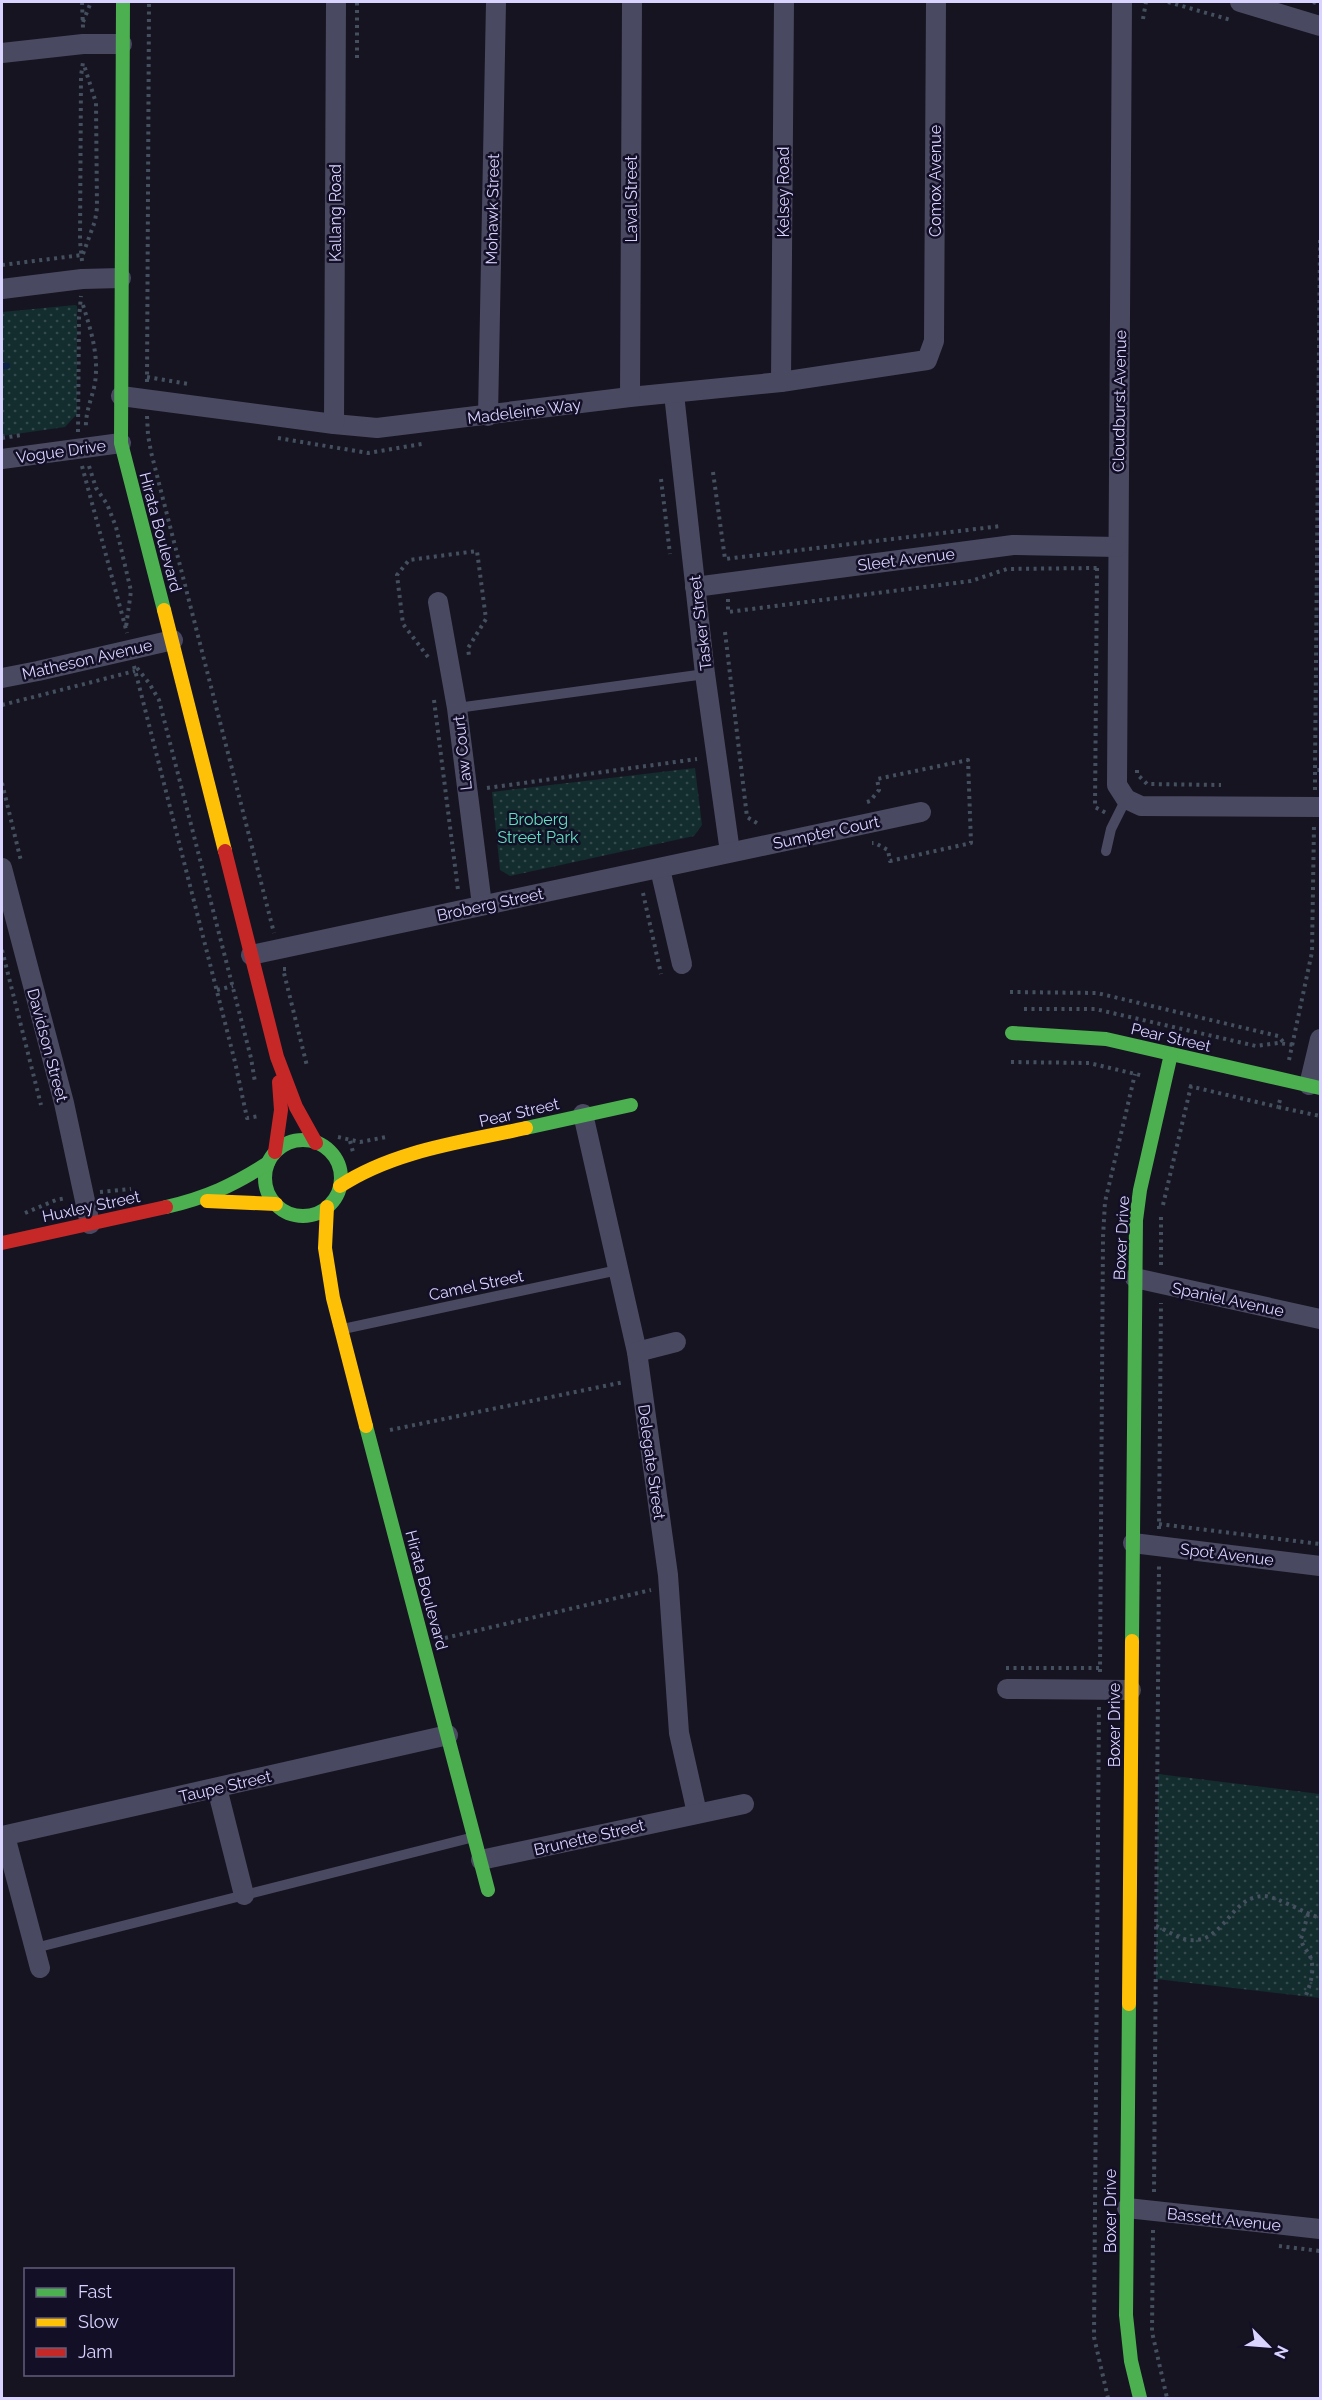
<svg xmlns="http://www.w3.org/2000/svg" width="1322" height="2400" font-family="Raleway,sans-serif">
<style>
.park{fill:url(#park-dots)}
.lines{fill:none;stroke-linecap:round;stroke-linejoin:round}
.stream{stroke:#0d2144;stroke-width:6}
.path{stroke:#44505f;stroke-width:4;stroke-dasharray:3 4.5;stroke-linecap:butt}
.lane{stroke:#4a4962;stroke-width:10}
.street{stroke:#4a4962;stroke-width:20}
.fast{stroke:#4caf50;stroke-width:14}
.slow{stroke:#ffc107;stroke-width:14}
.jam{stroke:#c62828;stroke-width:14}
.labels{text-anchor:middle;stroke-width:5;stroke-linejoin:round;paint-order:stroke}
.street-label{font-size:16px;fill:#d9d4ff;stroke:#130f26}
.park-label{font-size:16px;fill:#5fe0c0;stroke:#130f26}
</style>
<defs>
<pattern id="park-dots" width="8" height="8" patternUnits="userSpaceOnUse" patternTransform="scale(1.5)"><rect width="8" height="8" fill="#132c2d"/><path d="M2 2h.1M6 6h.1" fill="none" stroke="#354a4c" stroke-width="1.8" stroke-linecap="round"/></pattern>
</defs>
<rect width="100%" height="100%" fill="#161421"/>
<!-- park -->
<g class="park">
<path d="M 75,305 L 77,306 L 77,414 L 65,427 L 2,436 L 2,312 Z"/>
<path d="M 695,768 L 702,825 L 694,836 L 510,876 L 500,870 L 492,792 Z"/>
<path d="M 1158,1774 L 1320,1794 L 1320,1998 L 1156,1979 Z"/>
</g>
<g class="lines">
<!-- stream -->
<path class="stream" d="M 2,366 L 7,366"/>
<!-- path -->
<g class="path">
<path d="M 82,2 L 83,28"/>
<path d="M 1168,2 L 1231,20"/>
<path d="M 1313,2 L 1320,4"/>
<path d="M 1143,19 L 1146,2"/>
<path d="M 83,22 L 91,2"/>
<path d="M 357,58 L 357,2"/>
<path d="M 1320,240 L 1315,770 L 1320,770"/>
<path d="M 83,254 L 95,221 L 97,208 L 96,103 L 84,65"/>
<path d="M 82,261 L 80,241 L 81,76 L 83,62"/>
<path d="M 2,265 L 82,255"/>
<path d="M 83,305 C 91,331 99,355 95,383 C 92,399 85,412 86,429"/>
<path d="M 147,377 L 189,384"/>
<path d="M 147,382 L 149,2"/>
<path d="M 147,416 L 148,435 L 151,452 L 274,933"/>
<path d="M 78,432 L 79,318 L 81,296"/>
<path d="M 2,438 L 22,435"/>
<path d="M 278,438 L 368,453 L 422,444"/>
<path d="M 82,466 L 127,633"/>
<path d="M 89,466 L 96,488 L 107,504 L 116,527 L 131,591 L 126,627"/>
<path d="M 713,472 L 725,559 L 1001,526"/>
<path d="M 661,479 L 670,554"/>
<path d="M 1097,568 L 1095,807 L 1106,813"/>
<path d="M 728,599 L 728,612 L 971,581 L 1007,569 L 1097,568 L 1097,565"/>
<path d="M 725,632 L 747,817 L 760,825"/>
<path d="M 428,657 L 403,624 L 397,575 L 409,560 L 477,551 L 486,619 L 468,648 L 469,656"/>
<path d="M 134,666 L 235,1062 L 247,1118 L 259,1116"/>
<path d="M 137,668 L 149,683 L 159,700 L 251,1058 L 255,1082"/>
<path d="M 434,700 L 458,890"/>
<path d="M 2,705 L 135,671"/>
<path d="M 1137,770 L 1137,774 L 1147,784 L 1221,785"/>
<path d="M 2,783 L 21,861"/>
<path d="M 487,788 L 697,759"/>
<path d="M 1315,790 L 1315,770"/>
<path d="M 867,802 L 870,801 L 879,790 L 877,779 L 968,760 L 971,843 L 890,861 L 888,850 L 875,843 L 872,843"/>
<path d="M 643,893 L 661,974"/>
<path d="M 2,950 L 41,1105"/>
<path d="M 286,969 L 283,969 L 307,1066"/>
<path d="M 217,990 L 233,986"/>
<path d="M 1010,992 L 1097,993 L 1278,1036 L 1285,1044"/>
<path d="M 1024,1009 L 1095,1009 L 1256,1046 L 1278,1043 L 1294,1045"/>
<path d="M 1289,1060 L 1312,952 L 1314,824"/>
<path d="M 1011,1062 L 1089,1063 L 1144,1076"/>
<path d="M 1189,1086 L 1278,1107"/>
<path d="M 1280,1100 L 1278,1107 L 1320,1116"/>
<path d="M 338,1137 L 360,1142 L 386,1137"/>
<path d="M 350,1141 L 353,1152"/>
<path d="M 100,1192 L 131,1189"/>
<path d="M 1163,1205 L 1191,1086"/>
<path d="M 25,1213 L 56,1200 L 66,1198"/>
<path d="M 1161,1265 L 1161,1216"/>
<path d="M 390,1430 L 624,1382"/>
<path d="M 1159,1524 L 1320,1544"/>
<path d="M 1159,1529 L 1161,1303"/>
<path d="M 445,1638 L 651,1590"/>
<path d="M 1006,1668 L 1100,1668"/>
<path d="M 1100,1672 L 1103,1237 L 1105,1202 L 1135,1074"/>
<path d="M 1099,1707 L 1094,2337 L 1108,2398"/>
<path d="M 1156,1926 C 1167,1930 1178,1939 1190,1940 C 1225,1943 1230,1896 1264,1896 C 1276,1896 1306,1914 1320,1918"/>
<path d="M 1306,1995 C 1311,1983 1315,1969 1310,1956 C 1307,1950 1302,1946 1301,1939 L 1308,1914"/>
<path d="M 1154,2192 L 1159,1564"/>
<path d="M 1153,2230 L 1152,2332 L 1167,2398"/>
<path d="M 1279,2246 L 1320,2251"/>
</g>
<!-- lane -->
<g class="lane">
<path d="M 457,708 L 705,674"/>
<path d="M 1106,851 L 1111,829 L 1126,799"/>
<path d="M 343,1329 L 618,1270"/>
<path d="M 35,1948 L 474,1837"/>
</g>
<!-- street -->
<g class="street">
<path d="M 1122,2 L 1117,785 L 1126,799 L 1141,806 L 1320,807"/>
<path d="M 1240,2 L 1320,26"/>
<path d="M 2,53 L 83,44 L 122,44"/>
<path d="M 2,289 L 82,279 L 121,278"/>
<path d="M 781,382 L 784,2"/>
<path d="M 674,394 L 705,674 L 730,852"/>
<path d="M 121,396 L 334,424 L 377,428 L 630,397 L 781,382 L 927,360 L 934,341 L 936,2"/>
<path d="M 630,397 L 632,2"/>
<path d="M 488,416 L 496,2"/>
<path d="M 334,424 L 336,2"/>
<path d="M 2,459 L 121,443"/>
<path d="M 695,587 L 1013,545 L 1117,547"/>
<path d="M 438,602 L 457,708 L 482,905"/>
<path d="M 2,678 L 38,671 L 173,640"/>
<path d="M 2,868 L 64,1103 L 90,1224"/>
<path d="M 660,869 L 682,964"/>
<path d="M 251,955 L 921,812"/>
<path d="M 1309,1085 L 1320,1039"/>
<path d="M 583,1114 L 637,1352 L 668,1575 L 679,1733 L 697,1813"/>
<path d="M 1135,1278 L 1320,1319"/>
<path d="M 637,1352 L 676,1342"/>
<path d="M 1133,1543 L 1320,1566"/>
<path d="M 1007,1689 L 1131,1690"/>
<path d="M 217,1788 L 244,1895"/>
<path d="M 2,1836 L 448,1735"/>
<path d="M 5,1836 L 40,1968"/>
<path d="M 481,1860 L 744,1804"/>
<path d="M 1127,2208 L 1320,2229"/>
</g>
<!-- fast -->
<g class="fast">
<path d="M 123,2 L 121,443 L 164,610"/>
<path d="M 1012,1033 L 1106,1039 L 1320,1088"/>
<path d="M 526,1128 L 631,1105"/>
<circle cx="303" cy="1178" r="38"/>
<path d="M 166,1207 C 206,1198 234,1185 268,1163"/>
<path d="M 366,1426 L 488,1890"/>
<path d="M 1132,1641 L 1136,1220 L 1140,1190 L 1171,1054"/>
<path d="M 1129,2004 L 1126,2315 L 1131,2361 L 1140,2398"/>
</g>
<!-- slow -->
<g class="slow">
<path d="M 164,610 L 225,851"/>
<path d="M 340,1186 C 395,1150 463,1142 526,1128"/>
<path d="M 207,1201 L 276,1204"/>
<path d="M 327,1207 L 325,1248 L 333,1298 L 366,1426"/>
<path d="M 1129,2004 L 1132,1641"/>
</g>
<!-- jam -->
<g class="jam">
<path d="M 225,851 L 277,1057 L 296,1107 L 316,1143"/>
<path d="M 275,1152 L 281,1110 L 279,1082"/>
<path d="M 2,1243 L 166,1207"/>
</g>
</g>
<g class="labels">
<!-- street labels -->
<g class="street-label">
<text transform="translate(935 181) rotate(-90)" y="6">Comox Avenue</text>
<text transform="translate(783 192) rotate(-90)" y="6">Kelsey Road</text>
<text transform="translate(631 199) rotate(-90)" y="6">Laval Street</text>
<text transform="translate(492 209) rotate(-89)" y="6">Mohawk Street</text>
<text transform="translate(335 213) rotate(-90)" y="6">Kallang Road</text>
<text transform="translate(1119 401) rotate(-89)" y="6">Cloudburst Avenue</text>
<text transform="translate(524 411) rotate(-7)" y="6">Madeleine Way</text>
<text transform="translate(61 451) rotate(-8)" y="6">Vogue Drive</text>
<text transform="translate(161 532) rotate(75)" y="6">Hirata Boulevard</text>
<text transform="translate(906 559) rotate(-7)" y="6">Sleet Avenue</text>
<text transform="translate(700 623) rotate(-97)" y="6">Tasker Street</text>
<text transform="translate(87 659) rotate(-13)" y="6">Matheson Avenue</text>
<text transform="translate(462 753) rotate(-96)" y="6">Law Court</text>
<text transform="translate(826 832) rotate(-12)" y="6">Sumpter Court</text>
<text transform="translate(490 904) rotate(-12)" y="6">Broberg Street</text>
<text transform="translate(1171 1037) rotate(13)" y="6">Pear Street</text>
<text transform="translate(48 1045) rotate(75)" y="6">Davidson Street</text>
<text transform="translate(519 1112) rotate(-13)" y="6">Pear Street</text>
<text transform="translate(91 1206) rotate(-12)" y="6">Huxley Street</text>
<text transform="translate(1121 1238) rotate(-87)" y="6">Boxer Drive</text>
<text transform="translate(476 1285) rotate(-12)" y="6">Camel Street</text>
<text transform="translate(1228 1299) rotate(12)" y="6">Spaniel Avenue</text>
<text transform="translate(652 1462) rotate(82)" y="6">Delegate Street</text>
<text transform="translate(1227 1554) rotate(7)" y="6">Spot Avenue</text>
<text transform="translate(427 1590) rotate(75)" y="6">Hirata Boulevard</text>
<text transform="translate(1114 1725) rotate(-90)" y="6">Boxer Drive</text>
<text transform="translate(225 1786) rotate(-13)" y="6">Taupe Street</text>
<text transform="translate(589 1837) rotate(-13)" y="6">Brunette Street</text>
<text transform="translate(1110 2211) rotate(-90)" y="6">Boxer Drive</text>
<text transform="translate(1224 2219) rotate(6)" y="6">Bassett Avenue</text>
</g>
<!-- park labels -->
<g class="park-label">
<text x="538" y="825">Broberg<tspan x="538" dy="18">Street Park</tspan></text>
</g>
</g>
<!-- border -->
<rect width="1322" height="2400" fill="none" stroke="#d9d4ff" stroke-width="6"/>
<!-- legend -->
<rect x="24" y="2268" width="210" height="108" fill="#130f26" stroke="#625e7d" stroke-width="1.5"/>
<rect x="36" y="2288" width="30" height="9" fill="#4caf50" stroke="#625e7d" stroke-width="1.5"/>
<text x="78" y="2298" font-size="18" fill="#d9d4ff">Fast</text>
<rect x="36" y="2318" width="30" height="9" fill="#ffc107" stroke="#625e7d" stroke-width="1.5"/>
<text x="78" y="2328" font-size="18" fill="#d9d4ff">Slow</text>
<rect x="36" y="2348" width="30" height="9" fill="#c62828" stroke="#625e7d" stroke-width="1.5"/>
<text x="78" y="2358" font-size="18" fill="#d9d4ff">Jam</text>
<!-- north arrow -->
<g transform="translate(1268 2346) rotate(115)" stroke="#130f26" stroke-width="4.5" paint-order="stroke">
<path d="M0-4.5L10 22L0 15L-10 22Z" fill="#d9d4ff"/>
<text y="-9" font-size="16" font-weight="bold" text-anchor="middle" fill="#d9d4ff">N</text>
</g>
</svg>
